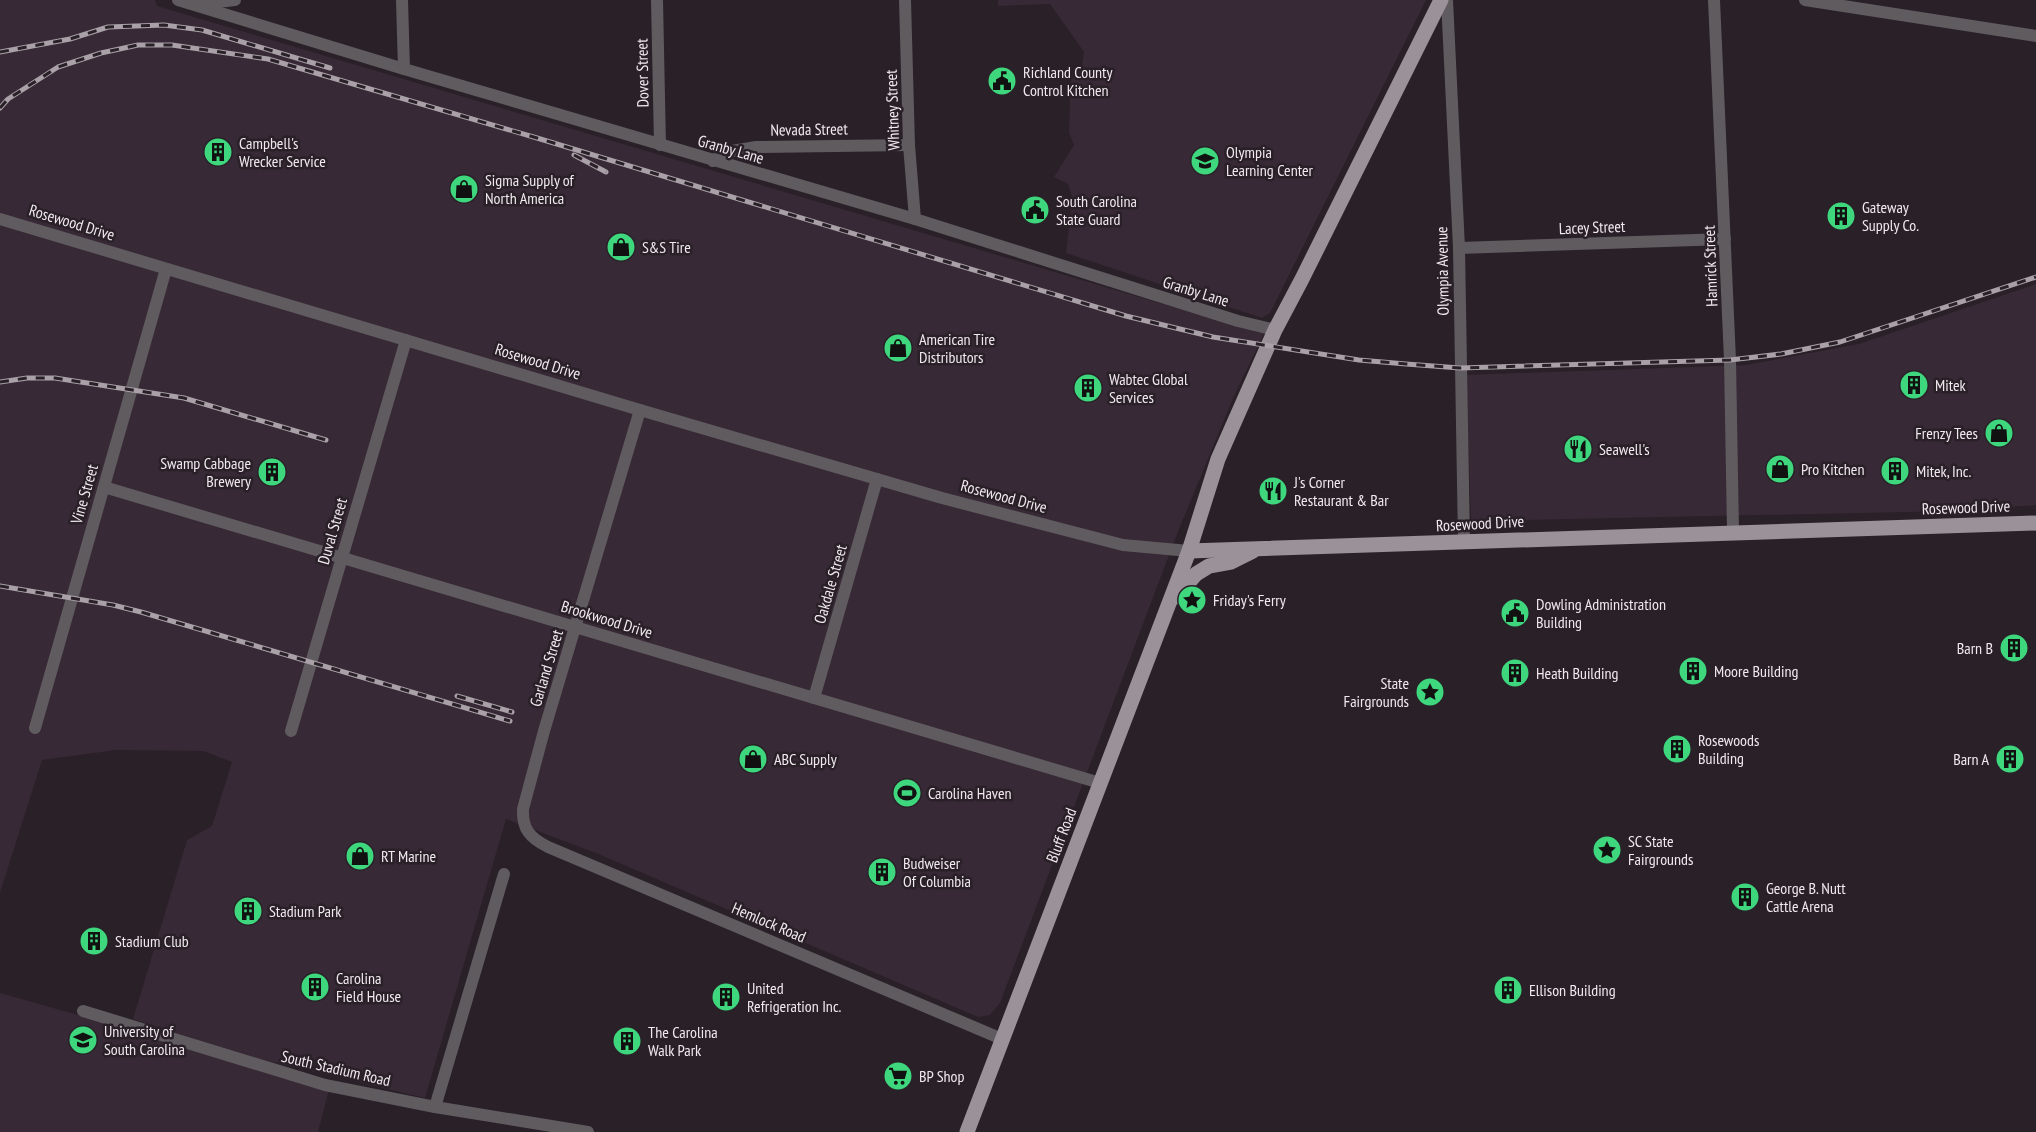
<svg xmlns="http://www.w3.org/2000/svg" width="2036" height="1132" font-family="'PT Sans Narrow',sans-serif">
<style>
.built{fill:#372935}
.lines{fill:none;stroke-linecap:round;stroke-linejoin:round}
.minor{stroke:#5f5b5e;stroke-width:12}
.major{stroke:#9b9299;stroke-width:15}
.rail-casing{stroke:#a9a1a7;stroke-width:5}
.rail{stroke:#292028;stroke-width:3;stroke-dasharray:9;stroke-linecap:butt}
.labels{text-anchor:middle;stroke-width:5;stroke-linejoin:round;paint-order:stroke}
.poi-label{font-size:16px;fill:#f0e9ee;stroke:#292028;text-anchor:start}
.street-label{font-size:16px;fill:#f0e9ee;stroke:#292028}
</style>
<rect width="100%" height="100%" fill="#292028"/>
<!-- built -->
<g class="built">
<path d="M 0,0 L 155,0 L 157,6 L 1264,334 L 1234,396 L 1177,534 L 1000,1003 L 990,1015 L 978,1017 L 596,853 L 506,819 L 425,1098 L 244,1055 L 133,1019 L 187,840 L 212,826 L 232,762 L 203,751 L 116,750 L 42,760 L 0,893 Z"/>
<path d="M 998,0 L 1426,0 L 1270,313 L 1262,318 L 1066,253 L 1072,197 L 1068,184 L 1054,177 L 1074,145 L 1069,133 L 1071,71 L 1082,65 L 1084,52 L 1050,4 L 998,6 Z"/>
<path d="M 2036,284 L 2036,505 L 1955,511 L 1471,521 L 1466,375 L 1746,365 L 1859,344 Z"/>
<path d="M 0,993 L 330,1086 L 318,1132 L 0,1132 Z"/>
</g>
<g class="lines">
<!-- minor -->
<g class="minor">
<path d="M 178,0 L 404,69 L 915,219 L 1238,321 L 1275,330"/>
<path d="M 402,0 L 404,69"/>
<path d="M 657,0 L 660,145"/>
<path d="M 905,0 L 909,145 L 915,219"/>
<path d="M 1447,0 L 1459,248 L 1464,542"/>
<path d="M 1714,0 L 1730,360 L 1733,532"/>
<path d="M 1805,0 L 2036,36"/>
<path d="M 200,4 L 235,0"/>
<path d="M 713,161 L 726,152 L 756,147 L 909,145"/>
<path d="M 0,219 L 640,410 L 942,498 L 1123,545 L 1189,551"/>
<path d="M 1459,248 L 1725,239"/>
<path d="M 640,410 L 544,731 L 523,809 C 522,829 530,838 548,847 L 1002,1039"/>
<path d="M 104,487 L 1100,783"/>
<path d="M 814,698 L 877,479"/>
<path d="M 35,728 L 166,269"/>
<path d="M 291,731 L 406,340"/>
<path d="M 83,1011 L 325,1085 L 435,1107 L 588,1132"/>
<path d="M 435,1107 L 504,874"/>
</g>
<!-- major -->
<g class="major">
<path d="M 1189,551 L 2036,523"/>
<path d="M 1176,597 L 1196,574 L 1209,566 L 1231,562 L 1253,551"/>
<path d="M 967,1132 L 1189,551 L 1218,459 L 1275,330 L 1302,279 L 1441,0"/>
</g>
<!-- rail casing -->
<g class="rail-casing">
<g id="rail">
<path d="M 0,52 L 70,39 L 108,27 L 164,25 L 202,30 L 330,68"/>
<path d="M 0,108 L 8,99 L 58,67 L 101,53 L 138,45 L 172,45 L 268,59 L 537,138 L 1126,316 L 1213,337 L 1359,360 L 1406,364 L 1460,368 L 1730,360 L 1781,354 L 1840,342 L 2036,277"/>
<path d="M 574,155 L 606,172"/>
<path d="M 0,382 L 27,378 L 55,378 L 184,398 L 326,440"/>
<path d="M 0,586 L 113,605 L 141,612 L 510,721"/>
<path d="M 457,696 L 512,712"/>
</g>
</g>
<!-- rail -->
<use href="#rail" class="rail"/>
</g>
<!-- icons -->
<defs>
<g id="civic-disc" transform="scale(1.5)"><circle r="9.5" fill="#3ed77d" stroke="#292028"/><path d="M-.6-6.5H3V-4.5H.6V-3L4-1V1h2V6H-6V1h2V-1L-.6-3ZM-1.2 2.5V6h2.4V2.5Z" fill="#111"/></g>
<g id="building-disc" transform="scale(1.5)"><circle r="9.5" fill="#3ed77d" stroke="#292028"/><path d="M-4-6H4V6H1V3H-1V6H-4ZM-2.5-4.3h1.7v1.8h-1.7ZM.8-4.3h1.7v1.8H.8ZM-2.5-1h1.7V.8h-1.7ZM.8-1h1.7V.8H.8Z" fill="#111"/></g>
<g id="school-disc" transform="scale(1.5)"><circle r="9.5" fill="#3ed77d" stroke="#292028"/><path d="M0-5L7-2L0 1L-7-2ZM-4 1L0 2.5L4 1V4Q0 6-4 4Z" fill="#111"/></g>
<g id="shop-disc" transform="scale(1.5)"><circle r="9.5" fill="#3ed77d" stroke="#292028"/><path d="M-5-2.5h2.3a2.7 3.5 0 0 1 5.4 0H5L5.5 6h-11ZM-1.5-2.5h3a1.5 2.3 0 0 0-3 0Z" fill="#111"/></g>
<g id="restaurant-disc" transform="scale(1.5)"><circle r="9.5" fill="#3ed77d" stroke="#292028"/><path d="M-5-6h1v4h1v-4h1v4h1v-4h1v5L-1.5 .5V6h-2V.5L-5-1ZM5-6V6H3V1.5H1.5Q1.5-4 5-6Z" fill="#111"/></g>
<g id="sight-disc" transform="scale(1.5)"><circle r="9.5" fill="#3ed77d" stroke="#292028"/><path d="M0-6L1.8-2.2L6-1.7L2.9 1.2L3.7 5.4L0 3.3L-3.7 5.4L-2.9 1.2L-6-1.7L-1.8-2.2Z" fill="#111"/></g>
<g id="stadium-disc" transform="scale(1.5)"><circle r="9.5" fill="#3ed77d" stroke="#292028"/><path d="M0-5a6.5 5 0 1 0 0 10a6.5 5 0 1 0 0-10ZM-3.5-1.8h7v3.6h-7Z" fill="#111"/></g>
<g id="university-disc" transform="scale(1.5)"><circle r="9.5" fill="#3ed77d" stroke="#292028"/><path d="M0-5L7-2L0 1L-7-2ZM-4 1L0 2.5L4 1V4Q0 6-4 4Z" fill="#111"/></g>
<g id="supermarket-disc" transform="scale(1.5)"><circle r="9.5" fill="#3ed77d" stroke="#292028"/><path d="M-6-5.5h2.5l.6 2H6L4.5 2H-2.5L-4.4-4H-6ZM-1.5 3.2a1.3 1.3 0 1 0 .1 0ZM3 3.2a1.3 1.3 0 1 0 .1 0Z" fill="#111"/></g>
</defs>
<g fill-rule="evenodd">
<use href="#civic-disc" x="1002" y="81"/>
<use href="#building-disc" x="218" y="152"/>
<use href="#school-disc" x="1205" y="161"/>
<use href="#shop-disc" x="464" y="189"/>
<use href="#civic-disc" x="1035" y="210"/>
<use href="#building-disc" x="1841" y="216"/>
<use href="#shop-disc" x="621" y="247"/>
<use href="#shop-disc" x="898" y="348"/>
<use href="#building-disc" x="1914" y="385"/>
<use href="#building-disc" x="1088" y="388"/>
<use href="#shop-disc" x="1999" y="433"/>
<use href="#restaurant-disc" x="1578" y="449"/>
<use href="#shop-disc" x="1780" y="469"/>
<use href="#building-disc" x="1895" y="471"/>
<use href="#building-disc" x="272" y="472"/>
<use href="#restaurant-disc" x="1273" y="491"/>
<use href="#sight-disc" x="1192" y="600"/>
<use href="#civic-disc" x="1515" y="613"/>
<use href="#building-disc" x="2014" y="648"/>
<use href="#building-disc" x="1693" y="671"/>
<use href="#building-disc" x="1515" y="673"/>
<use href="#sight-disc" x="1430" y="692"/>
<use href="#building-disc" x="1677" y="749"/>
<use href="#shop-disc" x="753" y="759"/>
<use href="#building-disc" x="2010" y="759"/>
<use href="#stadium-disc" x="907" y="793"/>
<use href="#sight-disc" x="1607" y="850"/>
<use href="#shop-disc" x="360" y="856"/>
<use href="#building-disc" x="882" y="872"/>
<use href="#building-disc" x="1745" y="897"/>
<use href="#building-disc" x="248" y="911"/>
<use href="#building-disc" x="94" y="941"/>
<use href="#building-disc" x="315" y="987"/>
<use href="#building-disc" x="1508" y="990"/>
<use href="#building-disc" x="726" y="997"/>
<use href="#university-disc" x="83" y="1040"/>
<use href="#building-disc" x="627" y="1041"/>
<use href="#supermarket-disc" x="898" y="1076"/>
</g>
<g class="labels">
<!-- poi labels -->
<g class="poi-label">
<text x="1023" y="78">Richland County<tspan x="1023" dy="18">Control Kitchen</tspan></text>
<text x="239" y="149">Campbell's<tspan x="239" dy="18">Wrecker Service</tspan></text>
<text x="1226" y="158">Olympia<tspan x="1226" dy="18">Learning Center</tspan></text>
<text x="485" y="186">Sigma Supply of<tspan x="485" dy="18">North America</tspan></text>
<text x="1056" y="207">South Carolina<tspan x="1056" dy="18">State Guard</tspan></text>
<text x="1862" y="213">Gateway<tspan x="1862" dy="18">Supply Co.</tspan></text>
<text x="642" y="253">S&amp;S Tire</text>
<text x="919" y="345">American Tire<tspan x="919" dy="18">Distributors</tspan></text>
<text x="1109" y="385">Wabtec Global<tspan x="1109" dy="18">Services</tspan></text>
<text x="1935" y="391">Mitek</text>
<text x="1978" y="439" text-anchor="end">Frenzy Tees</text>
<text x="1599" y="455">Seawell's</text>
<text x="251" y="469" text-anchor="end">Swamp Cabbage<tspan x="251" dy="18">Brewery</tspan></text>
<text x="1801" y="475">Pro Kitchen</text>
<text x="1916" y="477">Mitek, Inc.</text>
<text x="1294" y="488">J's Corner<tspan x="1294" dy="18">Restaurant &amp; Bar</tspan></text>
<text x="1213" y="606">Friday's Ferry</text>
<text x="1536" y="610">Dowling Administration<tspan x="1536" dy="18">Building</tspan></text>
<text x="1993" y="654" text-anchor="end">Barn B</text>
<text x="1714" y="677">Moore Building</text>
<text x="1536" y="679">Heath Building</text>
<text x="1409" y="689" text-anchor="end">State<tspan x="1409" dy="18">Fairgrounds</tspan></text>
<text x="1698" y="746">Rosewoods<tspan x="1698" dy="18">Building</tspan></text>
<text x="774" y="765">ABC Supply</text>
<text x="1989" y="765" text-anchor="end">Barn A</text>
<text x="928" y="799">Carolina Haven</text>
<text x="1628" y="847">SC State<tspan x="1628" dy="18">Fairgrounds</tspan></text>
<text x="381" y="862">RT Marine</text>
<text x="903" y="869">Budweiser<tspan x="903" dy="18">Of Columbia</tspan></text>
<text x="1766" y="894">George B. Nutt<tspan x="1766" dy="18">Cattle Arena</tspan></text>
<text x="269" y="917">Stadium Park</text>
<text x="115" y="947">Stadium Club</text>
<text x="336" y="984">Carolina<tspan x="336" dy="18">Field House</tspan></text>
<text x="747" y="994">United<tspan x="747" dy="18">Refrigeration Inc.</tspan></text>
<text x="1529" y="996">Ellison Building</text>
<text x="104" y="1037">University of<tspan x="104" dy="18">South Carolina</tspan></text>
<text x="648" y="1038">The Carolina<tspan x="648" dy="18">Walk Park</tspan></text>
<text x="919" y="1082">BP Shop</text>
</g>
<!-- street labels -->
<g class="street-label">
<text transform="translate(642 73) rotate(-91)" y="6">Dover Street</text>
<text transform="translate(892 110) rotate(-92)" y="6">Whitney Street</text>
<text transform="translate(809 129) rotate(-1)" y="6">Nevada Street</text>
<text transform="translate(731 149) rotate(16)" y="6">Granby Lane</text>
<text transform="translate(72 222) rotate(17)" y="6">Rosewood Drive</text>
<text transform="translate(1592 227) rotate(-2)" y="6">Lacey Street</text>
<text transform="translate(1710 266) rotate(-92)" y="6">Hamrick Street</text>
<text transform="translate(1442 271) rotate(-91)" y="6">Olympia Avenue</text>
<text transform="translate(1196 291) rotate(17)" y="6">Granby Lane</text>
<text transform="translate(538 361) rotate(17)" y="6">Rosewood Drive</text>
<text transform="translate(84 494) rotate(-74)" y="6">Vine Street</text>
<text transform="translate(1004 496) rotate(15)" y="6">Rosewood Drive</text>
<text transform="translate(1966 507) rotate(-2)" y="6">Rosewood Drive</text>
<text transform="translate(1480 523) rotate(-3)" y="6">Rosewood Drive</text>
<text transform="translate(332 531) rotate(-74)" y="6">Duval Street</text>
<text transform="translate(830 584) rotate(-74)" y="6">Oakdale Street</text>
<text transform="translate(607 619) rotate(17)" y="6">Brookwood Drive</text>
<text transform="translate(546 668) rotate(-73)" y="6">Garland Street</text>
<text transform="translate(1061 835) rotate(-69)" y="6">Bluff Road</text>
<text transform="translate(769 922) rotate(23)" y="6">Hemlock Road</text>
<text transform="translate(336 1068) rotate(13)" y="6">South Stadium Road</text>
</g>
</g>
</svg>
